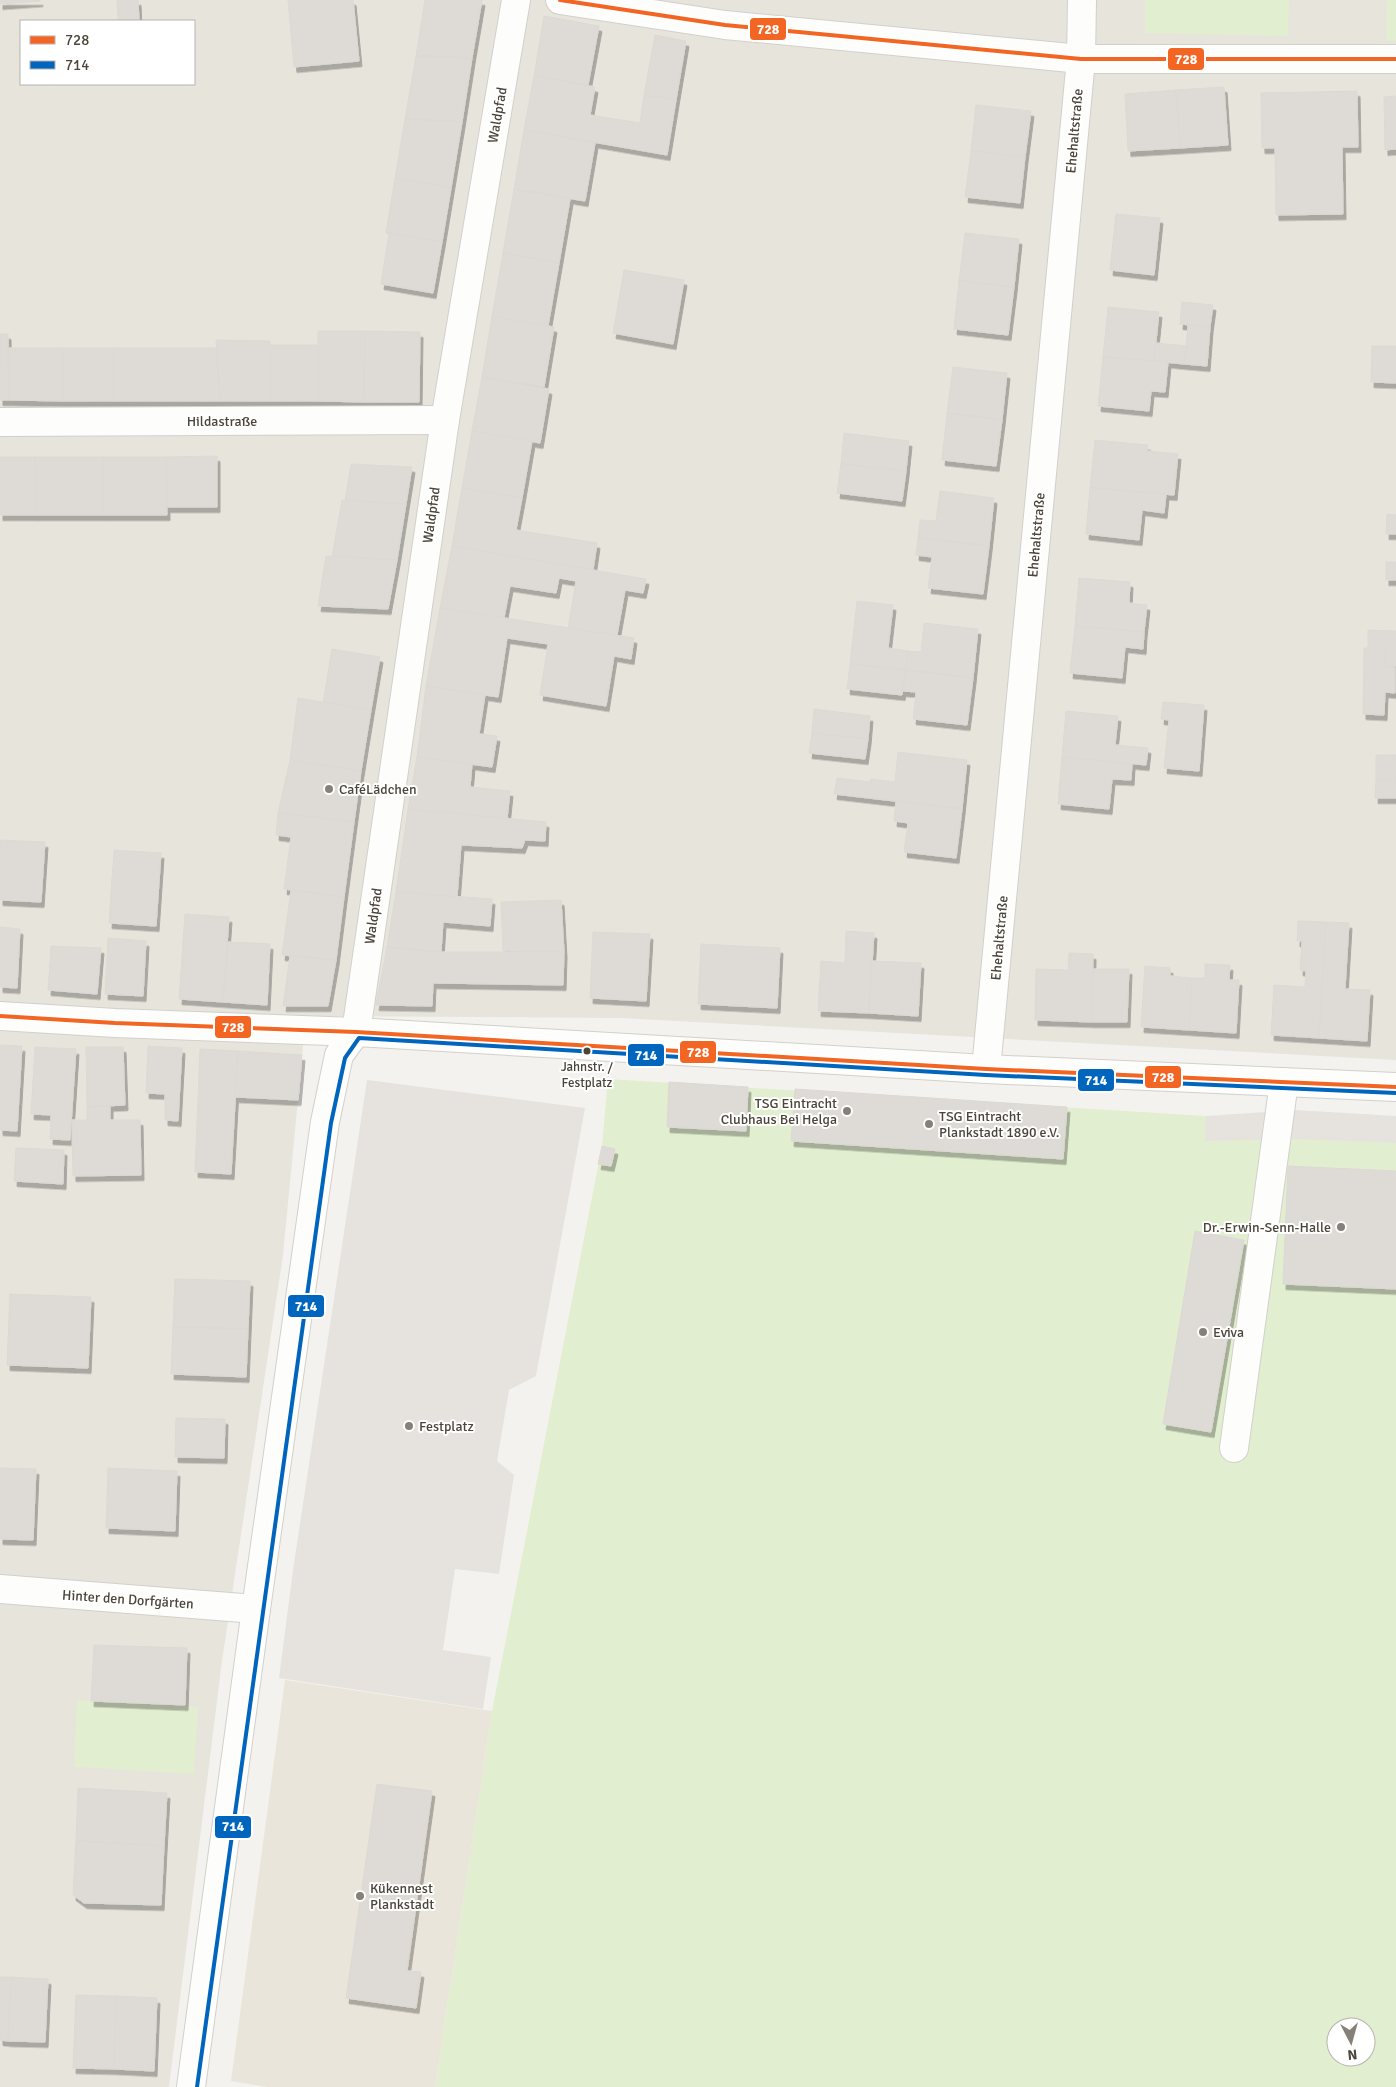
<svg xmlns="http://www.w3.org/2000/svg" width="1396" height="2087" font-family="Signika,sans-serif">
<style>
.residential{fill:#e7e4dc;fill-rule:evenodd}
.education{fill:#eae5da}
.green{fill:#e1eecf;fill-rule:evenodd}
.parking{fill:#e6e3df}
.building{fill:#dedbd6;stroke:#dcd9d4;filter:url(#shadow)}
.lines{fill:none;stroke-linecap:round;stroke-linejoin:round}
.minor-casing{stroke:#d2d0cb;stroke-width:30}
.minor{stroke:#fdfdfc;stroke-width:28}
.bus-1-casing{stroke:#fff;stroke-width:8}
.bus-2-casing{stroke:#fff;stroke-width:8}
.bus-1{stroke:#f26522;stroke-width:4}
.bus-2{stroke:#0065bd;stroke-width:4}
.poi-dot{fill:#868178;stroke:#fff;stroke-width:2}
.bus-dot{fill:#4b4439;stroke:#fff;stroke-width:2}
.labels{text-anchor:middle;stroke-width:4;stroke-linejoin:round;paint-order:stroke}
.bus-label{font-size:13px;fill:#4b4439;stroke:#fff}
.street-label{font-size:14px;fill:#4b4439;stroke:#fff}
.poi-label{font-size:14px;fill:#4b4439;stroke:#fff;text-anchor:start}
.line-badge{stroke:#fff;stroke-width:2}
.badge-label{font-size:14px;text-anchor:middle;font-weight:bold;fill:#fff}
</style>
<defs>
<filter id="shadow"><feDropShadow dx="3" dy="5.5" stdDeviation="0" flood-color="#0004"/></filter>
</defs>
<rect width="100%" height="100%" fill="#f4f2ee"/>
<!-- residential -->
<path class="residential" d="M 0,0 L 1396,0 L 1396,1060 L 620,1018 L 306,1016 L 283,1255 L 222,1661 L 169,2087 L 0,2087 ZM 21,21 L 194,21 L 194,84 L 21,84 Z"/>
<!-- education -->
<path class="education" d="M 285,1680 L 492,1711 L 435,2087 L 267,2087 L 231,2081 Z"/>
<!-- green -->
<g class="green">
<path d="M 1145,0 L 1289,0 L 1288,36 L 1145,33 Z"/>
<path d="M 1387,0 L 1396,0 L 1396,41 L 1386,41 Z"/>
<path d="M 608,1079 L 1206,1116 L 1396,1123 L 1396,2087 L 435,2087 L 492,1711 L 602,1146 ZM 1336,2027 L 1366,2027 L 1366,2057 L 1336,2057 Z"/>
<path d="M 77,1700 L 198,1707 L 194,1774 L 74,1767 Z"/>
</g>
<!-- parking -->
<g class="parking">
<path d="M 367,1080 L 585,1108 L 536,1376 L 509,1390 L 497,1461 L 514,1475 L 499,1574 L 455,1569 L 443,1650 L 491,1657 L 483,1709 L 279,1678 L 293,1570 Z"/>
<path d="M 1296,1110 L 1396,1116 L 1396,1143 L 1295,1139 L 1205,1141 L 1206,1116 Z"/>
</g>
<!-- building -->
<g class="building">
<path d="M 0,0 L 40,0 L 40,1 L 0,4 Z"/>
<path d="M 117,0 L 138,0 L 139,21 L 118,21 Z"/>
<path d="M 288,0 L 353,0 L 359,61 L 294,67 Z"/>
<path d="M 425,0 L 482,0 L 472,58 L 416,56 Z"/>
<path d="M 544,16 L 599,26 L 588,85 L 534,76 Z"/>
<path d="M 655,35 L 686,41 L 676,100 L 644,95 Z"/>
<path d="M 416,56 L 472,58 L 462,122 L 405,119 Z"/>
<path d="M 534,76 L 595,87 L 590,115 L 640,123 L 644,95 L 676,100 L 667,155 L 524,130 Z"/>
<path d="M 1224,87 L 1228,145 L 1180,148 L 1176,90 Z"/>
<path d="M 1176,90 L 1180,148 L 1128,151 L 1125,94 Z"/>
<path d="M 1357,91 L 1358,147 L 1342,147 L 1343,214 L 1276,215 L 1275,148 L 1262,148 L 1261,93 Z"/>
<path d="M 1396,96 L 1396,149 L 1385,150 L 1384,97 Z"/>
<path d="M 976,105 L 1031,111 L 1025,157 L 971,151 Z"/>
<path d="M 405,119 L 462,122 L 451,188 L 395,178 Z"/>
<path d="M 524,130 L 595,143 L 585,201 L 514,189 Z"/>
<path d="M 971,151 L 1025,157 L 1020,203 L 965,197 Z"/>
<path d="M 395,178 L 451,188 L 442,242 L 386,233 Z"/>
<path d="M 514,189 L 570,199 L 559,263 L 503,253 Z"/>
<path d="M 1116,214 L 1160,218 L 1154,275 L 1110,270 Z"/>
<path d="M 389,233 L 442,242 L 433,293 L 381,284 Z"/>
<path d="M 965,233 L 1019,239 L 1014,287 L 959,281 Z"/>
<path d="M 503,253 L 559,263 L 548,326 L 492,316 Z"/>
<path d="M 624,270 L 684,280 L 673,344 L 613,333 Z"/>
<path d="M 959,281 L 1014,287 L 1008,335 L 954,329 Z"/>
<path d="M 1182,302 L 1213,305 L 1210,327 L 1180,324 Z"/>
<path d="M 1108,307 L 1159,312 L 1154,361 L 1103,357 Z"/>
<path d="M 492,316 L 554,327 L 544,387 L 482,377 Z"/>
<path d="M 1188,325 L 1210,327 L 1207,366 L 1184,364 Z"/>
<path d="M 318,331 L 365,331 L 364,402 L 318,401 Z"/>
<path d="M 365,331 L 420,332 L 419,402 L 364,402 Z"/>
<path d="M 0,334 L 8,334 L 9,400 L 0,400 Z"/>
<path d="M 216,340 L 270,341 L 270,401 L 220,401 Z"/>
<path d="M 1156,343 L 1186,346 L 1184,364 L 1154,361 Z"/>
<rect x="270" y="345" width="48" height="56"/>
<path d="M 1372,346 L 1396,346 L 1396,383 L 1371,382 Z"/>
<path d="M 9,348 L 63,348 L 63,401 L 9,400 Z"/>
<rect x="63" y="348" width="51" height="53"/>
<path d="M 114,348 L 216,348 L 220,401 L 114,401 Z"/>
<path d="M 1103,357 L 1168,362 L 1165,392 L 1151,391 L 1149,411 L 1098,406 Z"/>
<path d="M 953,367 L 1007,373 L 1002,420 L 947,413 Z"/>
<path d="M 482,377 L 549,389 L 540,443 L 472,431 Z"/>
<path d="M 947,413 L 1002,420 L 996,466 L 942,460 Z"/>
<path d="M 472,431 L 532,441 L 522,498 L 462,488 Z"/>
<path d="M 844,433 L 909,441 L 906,471 L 841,464 Z"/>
<path d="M 1095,440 L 1148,445 L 1147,451 L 1178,454 L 1174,495 L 1090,488 Z"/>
<path d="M 217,456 L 217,507 L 167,507 L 166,457 Z"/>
<rect x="0" y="457" width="35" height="58"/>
<rect x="35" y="457" width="68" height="58"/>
<path d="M 103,457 L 166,457 L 167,515 L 103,515 Z"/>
<path d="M 351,464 L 412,467 L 406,504 L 345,501 Z"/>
<path d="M 841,464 L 906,471 L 902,501 L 837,493 Z"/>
<path d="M 462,488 L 522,498 L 516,530 L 597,543 L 593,570 L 452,546 Z"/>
<path d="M 1090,488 L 1166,494 L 1164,513 L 1142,510 L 1139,540 L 1086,534 Z"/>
<path d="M 940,491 L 994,498 L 989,546 L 918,538 L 920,520 L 936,521 Z"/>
<path d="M 342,500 L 406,504 L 397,560 L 332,557 Z"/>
<path d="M 1387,514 L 1396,515 L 1396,534 L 1386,534 Z"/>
<path d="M 918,538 L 989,546 L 983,594 L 928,588 L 932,557 L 916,555 Z"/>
<path d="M 452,546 L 646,579 L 643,593 L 625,590 L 617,635 L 568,628 L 576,581 L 559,578 L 556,593 L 510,586 L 504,618 L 440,608 Z"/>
<path d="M 326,556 L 397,560 L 388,609 L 318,606 Z"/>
<rect x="1386" y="562" width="10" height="18"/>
<path d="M 1079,578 L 1130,582 L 1129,603 L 1147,605 L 1144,632 L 1075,626 Z"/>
<path d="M 857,601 L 893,605 L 888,648 L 908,651 L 906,670 L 850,664 Z"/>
<path d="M 440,608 L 634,638 L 631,659 L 614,656 L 606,706 L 540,695 L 548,644 L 507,638 L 498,697 L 426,686 Z"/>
<path d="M 924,623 L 978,629 L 973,678 L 906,670 L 908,651 L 921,652 Z"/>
<path d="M 1075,626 L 1144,632 L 1143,649 L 1125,647 L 1122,678 L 1070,673 Z"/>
<path d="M 1368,630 L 1396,631 L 1396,648 L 1368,648 Z"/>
<path d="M 1364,648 L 1386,648 L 1385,666 L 1395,667 L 1395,693 L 1385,692 L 1384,715 L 1363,714 Z"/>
<path d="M 1386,648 L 1396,648 L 1396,666 L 1385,666 Z"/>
<path d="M 332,649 L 380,657 L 371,710 L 323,703 Z"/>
<path d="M 850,664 L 906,670 L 902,695 L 847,689 Z"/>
<path d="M 906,670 L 973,678 L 967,725 L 913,719 L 916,692 L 903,691 Z"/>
<path d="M 426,686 L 485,695 L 479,734 L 497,736 L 492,767 L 417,757 Z"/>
<path d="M 298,698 L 371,710 L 361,771 L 290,760 Z"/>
<path d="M 1163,702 L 1204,705 L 1199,771 L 1164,768 L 1169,720 L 1161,719 Z"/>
<path d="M 814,709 L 870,716 L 868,739 L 812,733 Z"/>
<path d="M 1066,711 L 1118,716 L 1115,745 L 1148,748 L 1146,765 L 1062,757 Z"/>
<path d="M 812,733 L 868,739 L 865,759 L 809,753 Z"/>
<path d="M 898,752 L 967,760 L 962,809 L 834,794 L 837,778 L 870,782 L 871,779 L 895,782 Z"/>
<rect x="1376" y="755" width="20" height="25"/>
<path d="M 417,757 L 472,764 L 470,787 L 510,791 L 507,819 L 408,809 Z"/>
<path d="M 1062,757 L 1132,764 L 1131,780 L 1112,779 L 1109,809 L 1058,804 Z"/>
<path d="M 290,760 L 361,771 L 354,822 L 278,813 Z"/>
<path d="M 1376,780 L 1396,780 L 1396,798 L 1375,798 Z"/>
<path d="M 896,801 L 962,809 L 956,858 L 904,852 L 908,823 L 894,821 Z"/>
<path d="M 408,809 L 546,822 L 545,841 L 525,840 L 522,848 L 461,845 L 457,897 L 396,892 Z"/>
<path d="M 278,813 L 354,822 L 344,897 L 284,889 L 291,837 L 276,835 Z"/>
<path d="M 0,840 L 45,842 L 41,902 L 0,900 Z"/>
<path d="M 114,850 L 161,853 L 156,926 L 109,923 Z"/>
<path d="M 291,890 L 344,897 L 336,960 L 282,955 Z"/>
<path d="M 396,892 L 492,899 L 490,926 L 443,922 L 441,952 L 387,947 Z"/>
<path d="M 561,900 L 564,952 L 503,951 L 501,902 Z"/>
<path d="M 185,914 L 229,917 L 223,1002 L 179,999 Z"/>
<path d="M 1298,921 L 1326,922 L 1319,1038 L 1271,1035 L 1274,985 L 1305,987 L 1306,971 L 1300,970 L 1302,941 L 1297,941 Z"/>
<path d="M 1326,922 L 1349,923 L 1345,989 L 1370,990 L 1367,1041 L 1319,1038 Z"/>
<path d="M 0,927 L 20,929 L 17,988 L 0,987 Z"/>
<path d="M 846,931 L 874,933 L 869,1013 L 818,1011 L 821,961 L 845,963 Z"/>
<path d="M 593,932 L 650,934 L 646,1001 L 590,998 Z"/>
<path d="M 108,938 L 146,941 L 143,996 L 105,994 Z"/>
<path d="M 228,942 L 270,944 L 267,1005 L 223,1002 Z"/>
<path d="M 701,944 L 780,948 L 777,1008 L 698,1004 Z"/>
<path d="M 51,946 L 101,948 L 97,994 L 48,990 Z"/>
<path d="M 387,947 L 441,952 L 564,952 L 563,985 L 433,983 L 432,1006 L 376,1005 Z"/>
<path d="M 1069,953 L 1093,954 L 1092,1022 L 1035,1020 L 1036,969 L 1068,970 Z"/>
<path d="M 290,956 L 336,960 L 328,1006 L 283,1006 Z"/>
<path d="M 872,961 L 921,963 L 918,1016 L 869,1013 Z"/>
<path d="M 1205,964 L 1230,965 L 1229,980 L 1239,980 L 1236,1033 L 1189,1030 L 1192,978 L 1205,978 Z"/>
<path d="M 1145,966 L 1170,968 L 1170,976 L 1192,978 L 1189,1030 L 1141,1027 Z"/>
<path d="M 1093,969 L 1129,969 L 1127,1022 L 1092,1022 Z"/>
<path d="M 0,1045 L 22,1046 L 17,1131 L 0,1130 Z"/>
<path d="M 148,1046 L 182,1048 L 178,1121 L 165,1120 L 165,1094 L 146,1093 Z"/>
<path d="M 35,1047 L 76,1049 L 70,1140 L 50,1139 L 51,1115 L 31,1114 Z"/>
<path d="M 86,1047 L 123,1047 L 125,1105 L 87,1107 Z"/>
<path d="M 200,1049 L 238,1051 L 231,1174 L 195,1172 Z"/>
<path d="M 238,1051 L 302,1055 L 298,1100 L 235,1097 Z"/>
<path d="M 669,1082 L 748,1087 L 746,1131 L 667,1127 Z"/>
<path d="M 795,1089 L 1067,1107 L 1063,1159 L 791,1141 Z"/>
<path d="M 110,1106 L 110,1120 L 140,1120 L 141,1175 L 73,1176 L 72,1120 L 87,1120 L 87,1107 Z"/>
<path d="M 602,1146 L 615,1149 L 611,1166 L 598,1164 Z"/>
<path d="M 16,1148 L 64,1150 L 63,1184 L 14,1181 Z"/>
<path d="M 1288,1166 L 1396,1171 L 1396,1289 L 1283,1284 Z"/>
<path d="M 1195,1231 L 1244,1240 L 1211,1432 L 1163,1424 Z"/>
<path d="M 175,1279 L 250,1281 L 248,1329 L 173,1327 Z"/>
<path d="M 10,1294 L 91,1297 L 88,1368 L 7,1365 Z"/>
<path d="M 173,1327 L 248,1329 L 246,1377 L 171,1374 Z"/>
<path d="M 176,1418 L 225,1419 L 224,1458 L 175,1457 Z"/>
<path d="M 0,1468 L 36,1469 L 33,1540 L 0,1539 Z"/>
<path d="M 108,1468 L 177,1471 L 175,1531 L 106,1528 Z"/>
<path d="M 94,1645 L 187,1648 L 185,1705 L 91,1701 Z"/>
<path d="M 377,1784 L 432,1791 L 407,1971 L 421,1972 L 416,2008 L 346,1998 Z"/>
<path d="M 78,1788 L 167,1793 L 164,1846 L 76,1841 Z"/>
<path d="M 76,1841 L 164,1846 L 161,1905 L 84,1903 L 73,1895 Z"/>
<path d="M 0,1977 L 11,1977 L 8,2041 L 0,2040 Z"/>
<path d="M 11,1977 L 48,1979 L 45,2042 L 8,2041 Z"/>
<path d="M 76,1995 L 116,1996 L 114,2069 L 73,2068 Z"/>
<path d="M 116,1996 L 157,1998 L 154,2071 L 114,2069 Z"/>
</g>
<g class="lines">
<!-- minor casing -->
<g class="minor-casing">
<g id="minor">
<path d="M 560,0 L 725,25 L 1081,59 L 1396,59"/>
<path d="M 0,422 L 445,420"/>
<path d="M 0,1016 L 115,1023 L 356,1032 L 986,1069 L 1396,1087"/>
<path d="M 986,1069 L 1081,59 L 1082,0"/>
<path d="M 1234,1448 L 1284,1082"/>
<path d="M 0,1589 L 256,1609"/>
<path d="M 191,2087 L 256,1609 L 325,1122 L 339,1055 L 356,1032 L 445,420 L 516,0"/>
</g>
</g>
<!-- minor -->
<use href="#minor" class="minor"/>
<!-- bus-1 casing -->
<g class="bus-1-casing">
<g id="bus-1">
<path d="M 560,0 L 725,25 L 1081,59 L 1396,59"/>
<path d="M 0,1016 L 115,1023 L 356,1032 L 986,1069 L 1396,1087"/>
</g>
</g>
<!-- bus-2 casing -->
<g class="bus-2-casing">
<path id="bus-2" d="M 197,2087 L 331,1123 L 345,1058 L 359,1038 L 986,1075 L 1396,1093"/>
</g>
<!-- bus-1 -->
<use href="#bus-1" class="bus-1"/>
<!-- bus-2 -->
<use href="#bus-2" class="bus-2"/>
</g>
<!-- markers -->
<g class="poi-dot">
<circle cx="329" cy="789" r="5"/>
<circle cx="847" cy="1111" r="5"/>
<circle cx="929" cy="1124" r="5"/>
<circle cx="1341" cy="1227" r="5"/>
<circle cx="1203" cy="1332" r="5"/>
<circle cx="409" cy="1426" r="5"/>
<circle cx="360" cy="1896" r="5"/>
</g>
<circle class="bus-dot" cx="587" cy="1051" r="4.5"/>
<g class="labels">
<!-- bus labels -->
<g class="bus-label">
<text x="587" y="1071">Jahnstr. /<tspan x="587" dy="16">Festplatz</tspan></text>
</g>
<!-- street labels -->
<g class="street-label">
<text transform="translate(497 115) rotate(-80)" y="5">Waldpfad</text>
<text transform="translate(1074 131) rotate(-85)" y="5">Ehehaltstraße</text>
<text x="222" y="426">Hildastraße</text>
<text transform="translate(431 515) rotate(-82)" y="5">Waldpfad</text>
<text transform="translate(1036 535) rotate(-85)" y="5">Ehehaltstraße</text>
<text transform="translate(373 916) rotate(-82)" y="5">Waldpfad</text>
<text transform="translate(999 938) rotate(-85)" y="5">Ehehaltstraße</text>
<text transform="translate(128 1599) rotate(4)" y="5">Hinter den Dorfgärten</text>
</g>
<!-- poi labels -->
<g class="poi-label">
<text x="339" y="794">CaféLädchen</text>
<text x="837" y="1108" text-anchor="end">TSG Eintracht<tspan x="837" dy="16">Clubhaus Bei Helga</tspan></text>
<text x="939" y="1121">TSG Eintracht<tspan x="939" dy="16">Plankstadt 1890 e.V.</tspan></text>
<text x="1331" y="1232" text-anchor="end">Dr.-Erwin-Senn-Halle</text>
<text x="1213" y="1337">Eviva</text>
<text x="419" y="1431">Festplatz</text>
<text x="370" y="1893">Kükennest<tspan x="370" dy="16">Plankstadt</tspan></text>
</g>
</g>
<g class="line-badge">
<rect x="749" y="17" width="38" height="24" rx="5" fill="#f26522"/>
<rect x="1167" y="47" width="38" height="24" rx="5" fill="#f26522"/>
<rect x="214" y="1015" width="38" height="24" rx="5" fill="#f26522"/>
<rect x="679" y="1040" width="38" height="24" rx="5" fill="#f26522"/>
<rect x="627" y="1043" width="38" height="24" rx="5" fill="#0065bd"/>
<rect x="1144" y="1065" width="38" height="24" rx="5" fill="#f26522"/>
<rect x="1077" y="1068" width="38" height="24" rx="5" fill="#0065bd"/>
<rect x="287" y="1294" width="38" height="24" rx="5" fill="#0065bd"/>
<rect x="214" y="1815" width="38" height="24" rx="5" fill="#0065bd"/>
</g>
<g class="badge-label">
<text x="768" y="34">728</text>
<text x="1186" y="64">728</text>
<text x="233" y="1032">728</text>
<text x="698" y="1057">728</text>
<text x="646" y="1060">714</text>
<text x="1163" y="1082">728</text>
<text x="1096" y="1085">714</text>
<text x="306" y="1311">714</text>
<text x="233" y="1831">714</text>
</g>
<!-- legend -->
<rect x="20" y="20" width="175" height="65" fill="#ffffff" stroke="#b7b4b0"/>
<rect x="30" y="36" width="25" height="8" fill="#f26522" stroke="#b7b4b0"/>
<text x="65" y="45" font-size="15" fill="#4b4439">728</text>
<rect x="30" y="61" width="25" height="8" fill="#0065bd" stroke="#b7b4b0"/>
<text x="65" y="70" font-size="15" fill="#4b4439">714</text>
<!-- north arrow -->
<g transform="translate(1351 2042) rotate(174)"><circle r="24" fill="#ffffff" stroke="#b7b4b0"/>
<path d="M0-4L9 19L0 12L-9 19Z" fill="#868178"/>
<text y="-8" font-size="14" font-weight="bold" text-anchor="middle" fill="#4b4439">N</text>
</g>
</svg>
